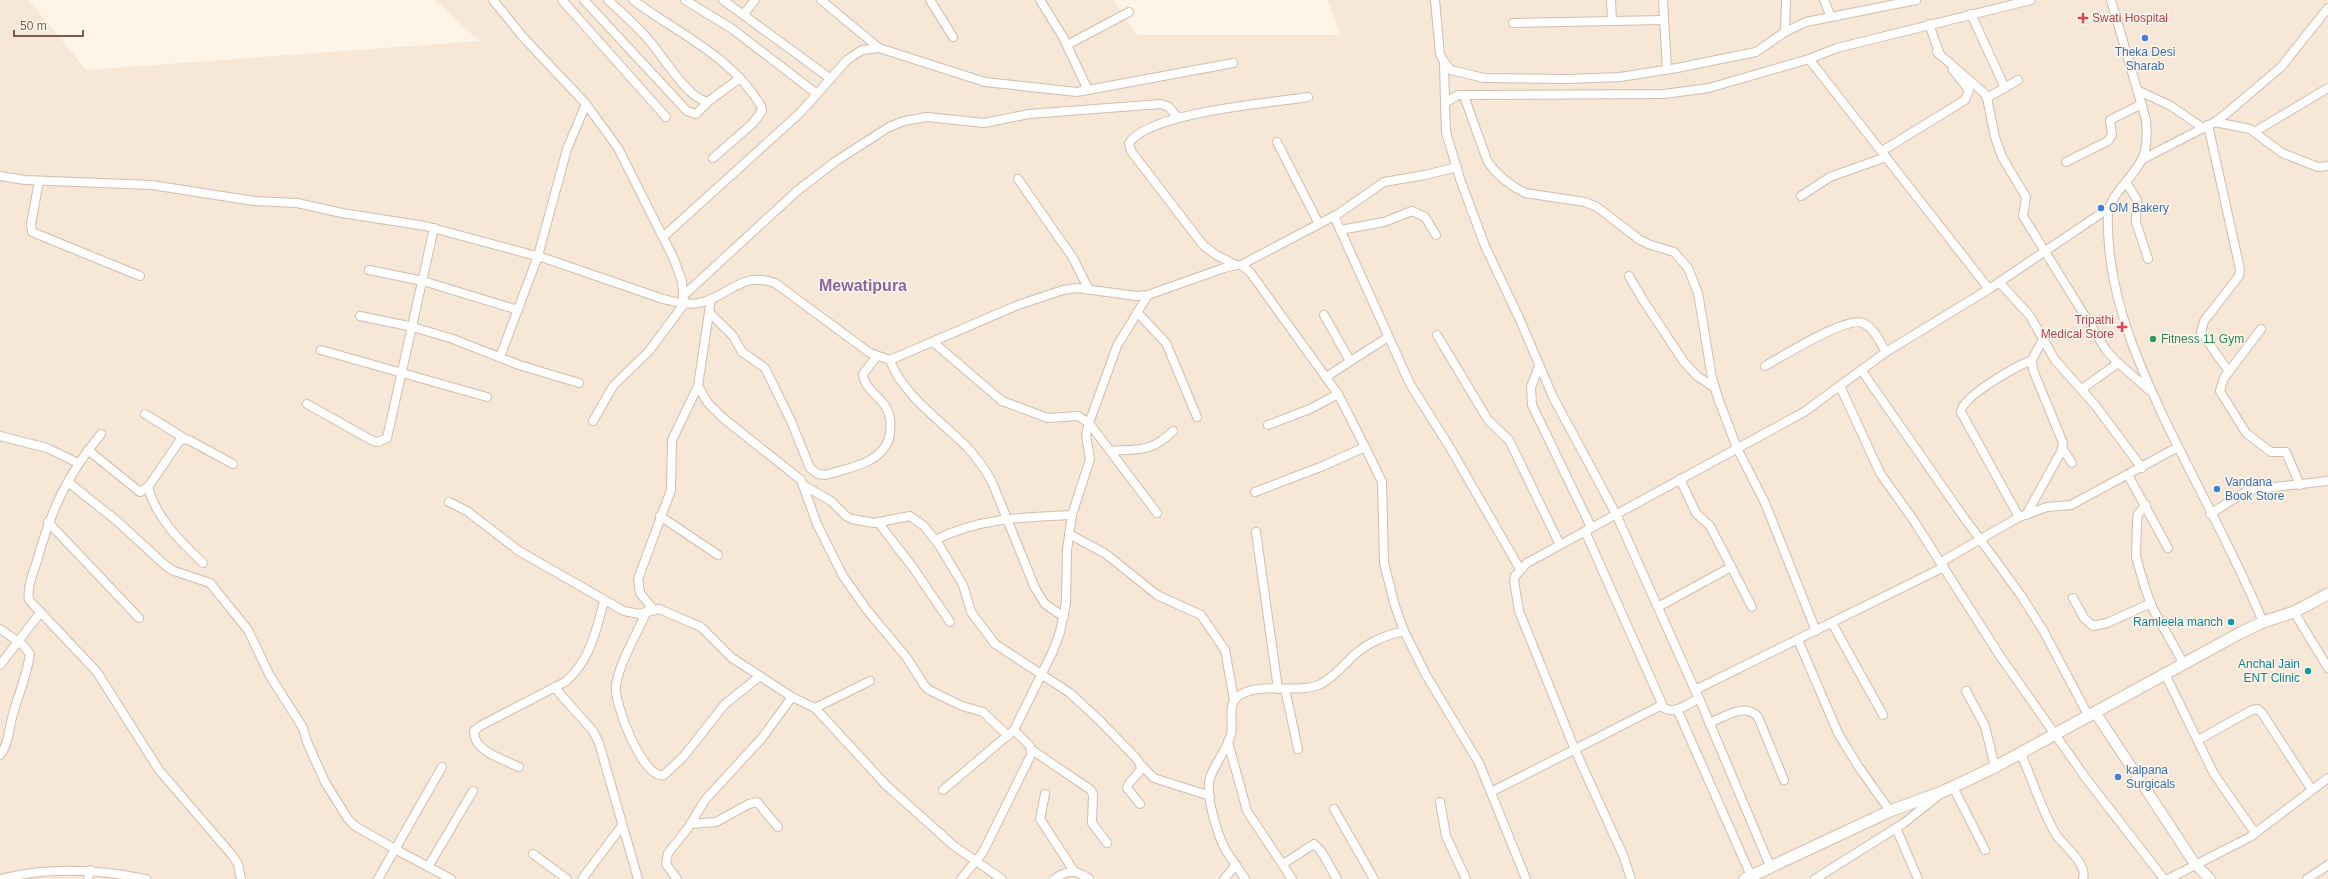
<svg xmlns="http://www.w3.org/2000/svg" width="2328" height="879" font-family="Arial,sans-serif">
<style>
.residential{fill:#f7e7d6}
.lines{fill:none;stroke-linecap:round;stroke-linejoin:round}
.minor-casing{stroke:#d2bdac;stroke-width:10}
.tertiary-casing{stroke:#d2bdac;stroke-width:12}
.secondary-casing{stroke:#d8bfab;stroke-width:13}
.minor{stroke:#fff;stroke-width:8}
.tertiary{stroke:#fff;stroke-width:10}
.secondary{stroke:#fff;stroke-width:11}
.health-dot{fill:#e0444e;stroke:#fff9f0;stroke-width:1.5}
.shop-dot{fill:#3f7fe0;stroke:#fff9f0;stroke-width:1.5}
.leisure-dot{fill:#2e9e5b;stroke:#fff9f0;stroke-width:1.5}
.culture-dot{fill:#0f9aa8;stroke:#fff9f0;stroke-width:1.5}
.labels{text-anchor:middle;stroke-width:3;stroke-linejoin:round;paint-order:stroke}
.health-label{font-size:12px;fill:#be3a42;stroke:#fff9f0;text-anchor:start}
.shop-label{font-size:12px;fill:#366cbe;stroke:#fff9f0;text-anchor:start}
.leisure-label{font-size:12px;fill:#27864d;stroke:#fff9f0;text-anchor:start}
.culture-label{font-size:12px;fill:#0d838f;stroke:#fff9f0;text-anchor:end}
.district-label{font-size:16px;font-weight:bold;fill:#8b659e;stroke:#fff9f0}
</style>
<rect width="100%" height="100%" fill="#fef5e8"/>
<!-- residential -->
<path class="residential" d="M 0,0 L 29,0 L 86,70 L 479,41 L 435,0 L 1113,0 L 1137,35 L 1341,35 L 1327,0 L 2328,0 L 2328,879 L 0,879 Z"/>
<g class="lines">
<!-- minor casing -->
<g class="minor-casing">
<g id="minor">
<path d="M 493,0 L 523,37 L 586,104 L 618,148 L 673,257 L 682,281 L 684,304 L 649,351 L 613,386 L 593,421"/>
<path d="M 562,0 L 666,117"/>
<path d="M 584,0 L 687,111 L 696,114 L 709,101"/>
<path d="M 608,0 C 622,13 636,25 648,39 C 660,52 691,104 709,101 L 740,78"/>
<path d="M 633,0 C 677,33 732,56 761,106 L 762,111 L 752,124 L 713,158"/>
<path d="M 685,0 L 731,28 L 817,94"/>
<path d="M 723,0 L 831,79"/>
<path d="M 821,0 L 879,48"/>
<path d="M 930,0 L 953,37"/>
<path d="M 1040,0 L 1063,37 L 1088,90"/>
<path d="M 1435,0 L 1440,54 L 1444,62 L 1451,70 L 1484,78 L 1568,79 L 1620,77 L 1677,68 L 1756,52 L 1785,32 L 1806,22 L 1916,0"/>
<path d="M 1611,0 L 1612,21"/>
<path d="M 1663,0 L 1667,70"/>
<path d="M 1824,0 L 1831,17"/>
<path d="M 2111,0 L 2146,120 C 2149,155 2143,161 2122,187 C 2117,193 2111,201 2109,208 C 2106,218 2109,245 2110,256 C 2117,314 2139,364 2163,416 C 2196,485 2234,552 2263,622"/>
<path d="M 1971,14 L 2005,88"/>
<path d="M 743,15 L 755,0"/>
<path d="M 1513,23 L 1664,20"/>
<path d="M 1929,24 L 1940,55"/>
<path d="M 1785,32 L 1786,0"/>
<path d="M 1067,45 L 1129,12"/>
<path d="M 1937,52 L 1984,93 L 1987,98 L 1995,137 L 2002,157 L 2026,197 L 2023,216 L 2106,350 L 2116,361 L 2149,390"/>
<path d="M 1809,59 L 1837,48 L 2031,0"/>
<path d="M 1444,62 L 1445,103"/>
<path d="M 2137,90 L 2171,106 L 2203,128"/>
<path d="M 1464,96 L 1487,160 C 1495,174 1511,186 1525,193 L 1585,202 L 1597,207 L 1640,240 L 1648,244 L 1674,252 L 1688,268 L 1698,293 L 1712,378 L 1718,398 L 1737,448 L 1765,503 L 1816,631"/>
<path d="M 1987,98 L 2018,80"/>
<path d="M 2215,122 L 2250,129 L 2282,153 L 2318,167 L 2328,166"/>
<path d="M 2208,125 L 2240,269 L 2239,276 L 2204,321 L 2201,332 L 2229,372"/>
<path d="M 2256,131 L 2328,88"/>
<path d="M 1277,142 L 1319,224"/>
<path d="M 1882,151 L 1965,100 L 1969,90 L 1953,70"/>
<path d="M 2143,159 L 2215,122 L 2227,113 L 2281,67 L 2328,8"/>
<path d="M 2066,162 L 2108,141 L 2112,135 L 2110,120 L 2142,104"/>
<path d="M 0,176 L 25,180 L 152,185 L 254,201 L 297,203 L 342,213 L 425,226 L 544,258 L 663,299 C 676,302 690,306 703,302 C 731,294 743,271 775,283 L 870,353 L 890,360 L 1018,305 L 1063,290 L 1077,288 L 1137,296 L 1148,295 L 1224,268 L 1236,265 L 1241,265 L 1250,272 L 1338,394 L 1367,451 L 1382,482 L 1384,563 L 1395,606 L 1404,631 L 1426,675 L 1479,763 L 1526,879"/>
<path d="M 1018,179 L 1073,258 L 1089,290"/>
<path d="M 39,181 L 31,224 L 32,232 L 140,276"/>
<path d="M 2126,182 L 2137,200 L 2136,222 L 2148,259"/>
<path d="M 1801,196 L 1830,177 L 1886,157"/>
<path d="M 1334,216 L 1410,384 L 1449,446 L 1520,569"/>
<path d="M 1340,230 L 1384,222 L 1412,211 L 1425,217 L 1436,235"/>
<path d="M 663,237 L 800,113 L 847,60 L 862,50 L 879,48 L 985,82 L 1077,92 L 1233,63"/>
<path d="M 1236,265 L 1216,255 L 1203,245 L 1131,151 L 1129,143 C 1150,112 1270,103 1308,97"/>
<path d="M 1241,265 L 1338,214 L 1384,182 L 1425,175 L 1457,167"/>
<path d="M 369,270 L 423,281 L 518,310"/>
<path d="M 1629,276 L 1643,300 L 1684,362 L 1697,376 L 1715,388"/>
<path d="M 1999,282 L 2030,316 L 2055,360 L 2095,405 L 2142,468"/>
<path d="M 683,296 L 797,191 L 836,161 L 889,127 L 904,121 L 927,117 L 984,123 L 1029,114 L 1161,104 L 1169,107 L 1177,117"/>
<path d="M 709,312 L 733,336 L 742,352 L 765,368 L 791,421 L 810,468 L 818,474 L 825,475 C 849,468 886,463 890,433 C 891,422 891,415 885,406 C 878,395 864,388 863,374 L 877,356"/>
<path d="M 1137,312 L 1166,343 L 1197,417"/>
<path d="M 1324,315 L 1350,361"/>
<path d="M 360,316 L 413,327 L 453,339 L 519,365 L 579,383"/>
<path d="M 2261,329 L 2224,378 L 2220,391 L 2246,433 L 2271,452 L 2286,452 L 2300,485"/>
<path d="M 1437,335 L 1488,420 L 1509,440 L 1560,545"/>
<path d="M 933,342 L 1002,401 L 1048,418 L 1078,416 L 1089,423 L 1157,513"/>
<path d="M 321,350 L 487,397"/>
<path d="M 500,357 L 538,256 L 567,149 L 586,104"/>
<path d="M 890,360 C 901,393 942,422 967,447 C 977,458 985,469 992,482 L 1035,588 L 1045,604 L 1064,617"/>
<path d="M 1539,366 L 1531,387 L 1532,405 L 1591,527"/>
<path d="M 1765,366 C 1783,356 1846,316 1863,323 C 1874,328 1880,342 1886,352"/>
<path d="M 1862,371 L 1960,512 L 2020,594 L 2043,630 L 2088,715"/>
<path d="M 1326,377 L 1388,337"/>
<path d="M 698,386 L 708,403 L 723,418 L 801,480 L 817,524 L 843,576 L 867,610 L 907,658 L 924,685 L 929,690 L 962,706 L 983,712 L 1008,736"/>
<path d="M 1840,386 L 1880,473 L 1912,518 L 2000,656 L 2085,777 L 2164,879"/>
<path d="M 2082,389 L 2118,363"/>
<path d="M 307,404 L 373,441 L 378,442 L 387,438 L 434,228"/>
<path d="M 145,414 L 184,438"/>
<path d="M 1268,425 L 1310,409 L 1338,394"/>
<path d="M 101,434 C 67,475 51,510 37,561 C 33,573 27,587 29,600 L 97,672 L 159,770 L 232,855 L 238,864 L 241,879"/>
<path d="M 0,436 L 47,448 L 78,463"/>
<path d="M 2062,448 L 2072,463"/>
<path d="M 88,450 L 140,492 L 148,487 L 181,439 L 189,440 L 233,464"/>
<path d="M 1111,451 C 1139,449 1152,452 1173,431"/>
<path d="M 2128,475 L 2168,548"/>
<path d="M 1680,479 L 1696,513 L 1710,526 L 1752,607"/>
<path d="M 68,482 L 117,521 L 166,566 L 174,571 L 210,583 L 248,630 L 270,676 L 303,728 L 307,742 L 325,782 L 348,819 L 355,826 L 395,849 L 451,879"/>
<path d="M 803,485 L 831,501 L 846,516 L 852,519 L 874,523 L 910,516 L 924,526 L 939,545 L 963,585 L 971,612 L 995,644 L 1070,693 L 1099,720 L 1136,758 C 1149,774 1131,774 1127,788 L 1140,804"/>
<path d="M 148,487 C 156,518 181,542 203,563"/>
<path d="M 1255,492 L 1323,466 L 1365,447"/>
<path d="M 449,502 L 467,511 L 519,551 L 624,611 L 639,614 L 659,609 L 701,627 L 732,658 L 792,697 L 815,708 L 886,785 L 954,846 L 1002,879"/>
<path d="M 2146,505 L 2138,514 L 2137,521 L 2136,557 L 2145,588 L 2153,609 L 2184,664"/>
<path d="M 2210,514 L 2248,490 L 2328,481"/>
<path d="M 2026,515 L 2061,452 L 2063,443 L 2033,370 L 2032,360 L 2043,339"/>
<path d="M 660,516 L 718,555"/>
<path d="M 2019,517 L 1961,412 C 1962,396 2017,366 2032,360"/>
<path d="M 48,522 L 139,618"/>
<path d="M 878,522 L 914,569 L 950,622"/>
<path d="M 1585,531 L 1663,706"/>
<path d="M 1256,532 L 1278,689"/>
<path d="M 1069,534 L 1106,554 L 1157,595 L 1201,615 L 1225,650 L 1234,700"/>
<path d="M 935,540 C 978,518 1025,517 1072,515"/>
<path d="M 1941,562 L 2019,517 L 2047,507 L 2071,505 L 2178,447"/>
<path d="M 2073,598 L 2084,618 L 2093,626 L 2107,623 L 2151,603"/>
<path d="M 1658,607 L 1731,567"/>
<path d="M 653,609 L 640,593 L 638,579 L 671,490 L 672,440 L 698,386 L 711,299"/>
<path d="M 647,611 C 638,631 619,664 616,685 C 613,702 643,780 664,775 L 683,757 L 725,704 L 759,677"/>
<path d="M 2294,612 L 2328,668"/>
<path d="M 1832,623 L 1883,715"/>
<path d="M 0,629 L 23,645 L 30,654 C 27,675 19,693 13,714 C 9,727 9,744 0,755"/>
<path d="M 1798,640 L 1838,733 L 1858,766 L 1890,811"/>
<path d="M 0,665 L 40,613"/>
<path d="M 2165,674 L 2214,774 L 2255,833"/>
<path d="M 554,687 L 593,731 L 599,743 L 638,879"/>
<path d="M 1285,689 L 1298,749"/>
<path d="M 1695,690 L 1616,514 L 1553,397 L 1520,320 L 1485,246 L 1460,179 L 1446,132 L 1445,103 L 1458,95 L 1664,94 L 1709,88 L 1809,59 L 1989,289"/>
<path d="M 1966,691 L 1985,726 L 1995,767"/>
<path d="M 1699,698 L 1770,866"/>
<path d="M 815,708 L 870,681"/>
<path d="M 1677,709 L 1751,876"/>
<path d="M 1709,723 C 1725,717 1745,702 1758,717 L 1784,780"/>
<path d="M 2198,740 L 2252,710 L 2258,709 L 2262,713 L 2312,790"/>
<path d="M 1228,742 L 1247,811 L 1292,879"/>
<path d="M 1032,750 L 1091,790 L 1093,795 L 1092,823 L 1107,843"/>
<path d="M 2021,754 C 2031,776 2044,817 2057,836 C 2065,846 2088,865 2083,879"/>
<path d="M 1140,764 L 1154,778 L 1210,796"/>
<path d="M 519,767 C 503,759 473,751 474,731 L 480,726 L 565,682 C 590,661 596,631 604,601"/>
<path d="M 1953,787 L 1985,850"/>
<path d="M 943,790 L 1014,730 L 1053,651 L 1060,632 L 1066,603 L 1067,550 L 1072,515 L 1090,459 L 1086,435 L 1089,423 L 1117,346 L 1148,295"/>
<path d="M 1491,792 L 1658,707 C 1663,706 1664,709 1670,710 C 1678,712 1692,702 1699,698 L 1695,690 L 1944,567"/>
<path d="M 1045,794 L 1040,819 L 1074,871"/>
<path d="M 1440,802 L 1446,836 L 1466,879"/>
<path d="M 1334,809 L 1374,879"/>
<path d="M 691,824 L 716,822 L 749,804 L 757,802 L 778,827"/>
<path d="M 1896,828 L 1918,879"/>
<path d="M 533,854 L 567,879"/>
<path d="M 1283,864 L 1314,844 L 1321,851 L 1337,879"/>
<path d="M 428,867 L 473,791"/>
<path d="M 0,879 C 49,867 97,869 146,879"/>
<path d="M 88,879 L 90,870"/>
<path d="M 378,879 L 442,767"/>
<path d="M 582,879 L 621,827"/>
<path d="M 677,879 L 666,864 L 668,853 L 688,828 L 705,800 L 762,738 L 792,697"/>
<path d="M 961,879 L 983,852 L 1031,755 L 1030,746 L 1014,730"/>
<path d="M 1054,879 C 1067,870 1076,869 1089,879"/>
<path d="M 1224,879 L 1236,865"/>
<path d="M 1245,879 C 1239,869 1231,859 1225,849 C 1217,833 1205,795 1210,778 C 1215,763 1227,750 1231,734 C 1234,721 1226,703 1240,695 C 1264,681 1296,695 1321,684 C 1334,677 1343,666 1353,656 C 1369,642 1383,636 1404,631"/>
<path d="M 1631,879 L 1623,855 L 1575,750 L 1519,611 L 1514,581 L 1515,576 L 1527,563 L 1804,412 L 1886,352 L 1989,289 L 2109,208"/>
<path d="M 1815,879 L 1904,823 L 1939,795"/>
<path d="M 2168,879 L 2250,837 L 2328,778"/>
<path d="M 2307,879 L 2328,865"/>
</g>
</g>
<!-- tertiary casing -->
<g class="tertiary-casing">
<path id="tertiary" d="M 2095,712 L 2195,864 L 2210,879"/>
</g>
<!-- secondary casing -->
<g class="secondary-casing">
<path id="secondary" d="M 1745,879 L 1890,811 L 1942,792 L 1995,767 L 2240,633 L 2263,622 L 2294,612 L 2328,594"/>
</g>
<!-- minor -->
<use href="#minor" class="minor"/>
<!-- tertiary -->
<use href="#tertiary" class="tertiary"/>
<!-- secondary -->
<use href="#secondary" class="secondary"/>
</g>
<!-- markers -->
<g class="health-dot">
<path d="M2081 12h4v4h4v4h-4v4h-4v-4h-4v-4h4z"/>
<path d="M2120 321h4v4h4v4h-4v4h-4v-4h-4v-4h4z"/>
</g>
<g class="shop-dot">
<circle cx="2145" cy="38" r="4"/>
<circle cx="2101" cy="208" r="4"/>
<circle cx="2217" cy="489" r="4"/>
<circle cx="2118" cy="777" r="4"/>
</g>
<circle class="leisure-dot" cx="2153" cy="339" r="4"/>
<g class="culture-dot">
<circle cx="2231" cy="622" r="4"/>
<circle cx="2308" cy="671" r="4"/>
</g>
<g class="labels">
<!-- health labels -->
<g class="health-label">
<text x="2092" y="22">Swati Hospital</text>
<text x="2114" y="324" text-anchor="end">Tripathi<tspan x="2114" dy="14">Medical Store</tspan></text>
</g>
<!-- shop labels -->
<g class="shop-label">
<text x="2145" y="56" text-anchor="middle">Theka Desi<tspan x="2145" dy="14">Sharab</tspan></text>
<text x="2109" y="212">OM Bakery</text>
<text x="2225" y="486">Vandana<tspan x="2225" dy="14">Book Store</tspan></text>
<text x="2126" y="774">kalpana<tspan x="2126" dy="14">Surgicals</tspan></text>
</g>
<!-- leisure labels -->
<g class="leisure-label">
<text x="2161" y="343">Fitness 11 Gym</text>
</g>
<!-- culture labels -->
<g class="culture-label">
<text x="2223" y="626">Ramleela manch</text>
<text x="2300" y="668">Anchal Jain<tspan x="2300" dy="14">ENT Clinic</tspan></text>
</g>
<!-- district labels -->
<g class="district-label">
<text x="863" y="291">Mewatipura</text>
</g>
</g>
<!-- scale -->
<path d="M14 30v6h69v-6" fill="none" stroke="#7b5b49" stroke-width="2"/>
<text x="20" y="30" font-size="12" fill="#7b5b49" stroke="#fff9f0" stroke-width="3" paint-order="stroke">50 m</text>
</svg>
